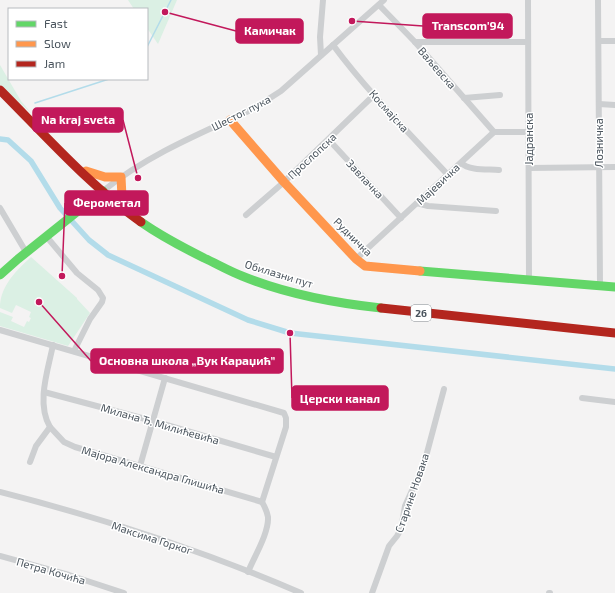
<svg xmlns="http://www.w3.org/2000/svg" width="615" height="593" font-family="'Exo 2',sans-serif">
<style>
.green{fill:#dbf0e4}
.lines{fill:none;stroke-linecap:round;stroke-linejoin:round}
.stream{stroke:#b3dcea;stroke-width:1.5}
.canal{stroke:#b3dcea;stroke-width:5.5}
.street{stroke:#cdcfd1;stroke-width:6}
.fast{stroke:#63d668;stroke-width:9}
.slow{stroke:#ff974d;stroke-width:9}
.jam{stroke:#b3261e;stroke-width:9}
.labels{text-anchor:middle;stroke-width:3;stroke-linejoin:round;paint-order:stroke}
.shield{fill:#fff;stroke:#81888e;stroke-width:1}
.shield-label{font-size:10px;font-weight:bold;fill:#4b555e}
.street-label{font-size:11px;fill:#4b555e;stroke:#fff}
.leader{fill:none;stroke:#c2185b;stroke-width:1.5}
.callout-dot{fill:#c2185b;stroke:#fff;stroke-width:1.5}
.callout{fill:#c2185b;stroke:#c2185b;stroke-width:1.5}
.callout-label{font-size:12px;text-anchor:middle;font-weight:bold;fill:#fff}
</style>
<rect width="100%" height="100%" fill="#f4f3f3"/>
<!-- green -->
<g class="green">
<path d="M 128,0 L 177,0 L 158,44 L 147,28 L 147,9 L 134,9 Z"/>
<path d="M 0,65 L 21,101 L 32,114 L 0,85 Z"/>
<path d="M 31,257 L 77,298 L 77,299 L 90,313 L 68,346 L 0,326 L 0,312 L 13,317 L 11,321 L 24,327 L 27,321 L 29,322 L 31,318 L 29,317 L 31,312 L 16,305 L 12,313 L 0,308 C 0,286 16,271 31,257 Z"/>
</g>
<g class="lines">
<!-- stream -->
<g class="stream">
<path d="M 147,47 L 171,0"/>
<path d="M 35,103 L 109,79"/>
</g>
<!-- canal -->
<path class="canal" d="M 0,139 L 8,140 L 31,161 L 60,208 L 89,240 L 108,255 L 248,320 L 290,333 L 615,369"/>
<!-- street -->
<g class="street">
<path d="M 528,0 L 529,279"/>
<path d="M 598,0 L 600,285"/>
<path d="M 379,5 L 415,42 L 494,132"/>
<path d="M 599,41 L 615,41"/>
<path d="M 415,42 L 528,42"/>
<path d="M 333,45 C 367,91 409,133 448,175"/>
<path d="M 321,55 L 320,37 L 323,0"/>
<path d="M 464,98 L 500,95"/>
<path d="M 599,104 L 615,105"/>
<path d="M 329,140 L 401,218"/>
<path d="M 461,163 C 470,171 487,169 499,170"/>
<path d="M 529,168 L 615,167"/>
<path d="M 103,191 C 147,155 201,133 253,109 L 281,91 L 384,0"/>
<path d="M 417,203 L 428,206 L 496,211"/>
<path d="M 0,208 L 26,252"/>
<path d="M 246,215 L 284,182 L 374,95"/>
<path d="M 46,236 L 77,273 L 98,290 L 103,298 L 102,302 L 90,319 L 74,351"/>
<path d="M 356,259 L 494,132 L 529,132"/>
<path d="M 0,330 L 284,413 L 286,418 L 286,427 L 262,502"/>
<path d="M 44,392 L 153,421 L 276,457"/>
<path d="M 582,398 L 615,402"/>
<path d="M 50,427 L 64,442 L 75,447 L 262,502"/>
<path d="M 30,462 L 36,446 L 50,427 C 36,403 48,370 53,345"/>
<path d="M 140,466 L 165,378"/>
<path d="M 0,492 C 102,518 204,551 301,593"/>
<path d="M 0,556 L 69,575 L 124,593"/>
<path d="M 248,572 C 254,557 269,533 268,517 C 267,512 265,507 262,502"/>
<path d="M 372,593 L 389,546 L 397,536 L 401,529 L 405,506 L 424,464 L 444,389"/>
<path d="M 549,593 L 550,593"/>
</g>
<!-- fast -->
<g class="fast">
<path d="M 141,222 C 161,236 182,247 204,258 C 217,264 229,271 242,276 C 286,294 334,303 381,308"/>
<path d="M 420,271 L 615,287"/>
<path d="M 0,275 L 18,259 L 103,191"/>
</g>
<!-- slow -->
<g class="slow">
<path d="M 230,120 L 284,182 L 356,259 L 365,266 L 420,271"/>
<path d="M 86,171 L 105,177 L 121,177 L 122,197 L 128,209"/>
</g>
<!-- jam -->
<g class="jam">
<path d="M 0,90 C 44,134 90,186 141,222"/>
<path d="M 381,308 L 615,333"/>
</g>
</g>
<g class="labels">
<!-- shield labels -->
<rect class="shield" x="411" y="305" width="20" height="16" rx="3"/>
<g class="shield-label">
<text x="421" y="317">26</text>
</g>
<!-- street labels -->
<g class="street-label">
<text transform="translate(437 68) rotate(49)" y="4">Ваљевска</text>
<text transform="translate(389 111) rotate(48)" y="4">Космајска</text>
<text transform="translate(241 113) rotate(-27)" y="4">Шестог пука</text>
<text transform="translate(529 139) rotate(-90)" y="4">Јадранска</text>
<text transform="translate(599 143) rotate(-90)" y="4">Лозничка</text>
<text transform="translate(312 156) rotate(-43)" y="4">Прослопска</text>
<text transform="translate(365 179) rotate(47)" y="4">Завлачка</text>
<text transform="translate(438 184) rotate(-43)" y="4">Мајевичка</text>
<text transform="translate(353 237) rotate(45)" y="4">Рудничка</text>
<text transform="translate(279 274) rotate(17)" y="4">Обилазни пут</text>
<text transform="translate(160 424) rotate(16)" y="4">Милана Ђ. Милићевића</text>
<text transform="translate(153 470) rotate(16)" y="4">Мајора Александра Глишића</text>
<text transform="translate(412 493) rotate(-71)" y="4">Старине Новака</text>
<text transform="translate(152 538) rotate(18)" y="4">Максима Горког</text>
<text transform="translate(51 571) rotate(16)" y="4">Петра Кочића</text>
</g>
</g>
<!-- callouts -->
<path class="leader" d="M352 21L423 26M165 12L236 31M138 178L123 120M62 276L65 203M39 302L91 361M290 333L292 398"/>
<g class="callout-dot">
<circle cx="352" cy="21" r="4"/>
<circle cx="165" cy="12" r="4"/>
<circle cx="138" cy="178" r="4"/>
<circle cx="62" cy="276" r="4"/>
<circle cx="39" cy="302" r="4"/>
<circle cx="290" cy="333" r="4"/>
</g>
<g class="callout">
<rect x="423" y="14" width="89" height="24" rx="4"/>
<rect x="236" y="19" width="67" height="24" rx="4"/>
<rect x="33" y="108" width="90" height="24" rx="4"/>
<rect x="65" y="191" width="83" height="24" rx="4"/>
<rect x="91" y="349" width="192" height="24" rx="4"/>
<rect x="292" y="386" width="96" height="24" rx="4"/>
</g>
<g class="callout-label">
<text x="468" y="30">Transcom'94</text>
<text x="270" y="35">Камичак</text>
<text x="78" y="124">Na kraj sveta</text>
<text x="107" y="207">Ферометал</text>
<text x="187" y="365">Основна школа „Вук Караџић”</text>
<text x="340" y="403">Церски канал</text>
</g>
<!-- legend -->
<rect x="8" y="8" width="140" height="72" fill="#ffffff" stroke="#b7bbbf"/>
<rect x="16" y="21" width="20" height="6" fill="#63d668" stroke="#b7bbbf"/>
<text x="44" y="28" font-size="12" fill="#4b555e">Fast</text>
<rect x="16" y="41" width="20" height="6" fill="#ff974d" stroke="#b7bbbf"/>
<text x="44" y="48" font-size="12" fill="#4b555e">Slow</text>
<rect x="16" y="61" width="20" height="6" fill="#b3261e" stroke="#b7bbbf"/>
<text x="44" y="68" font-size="12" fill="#4b555e">Jam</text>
</svg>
